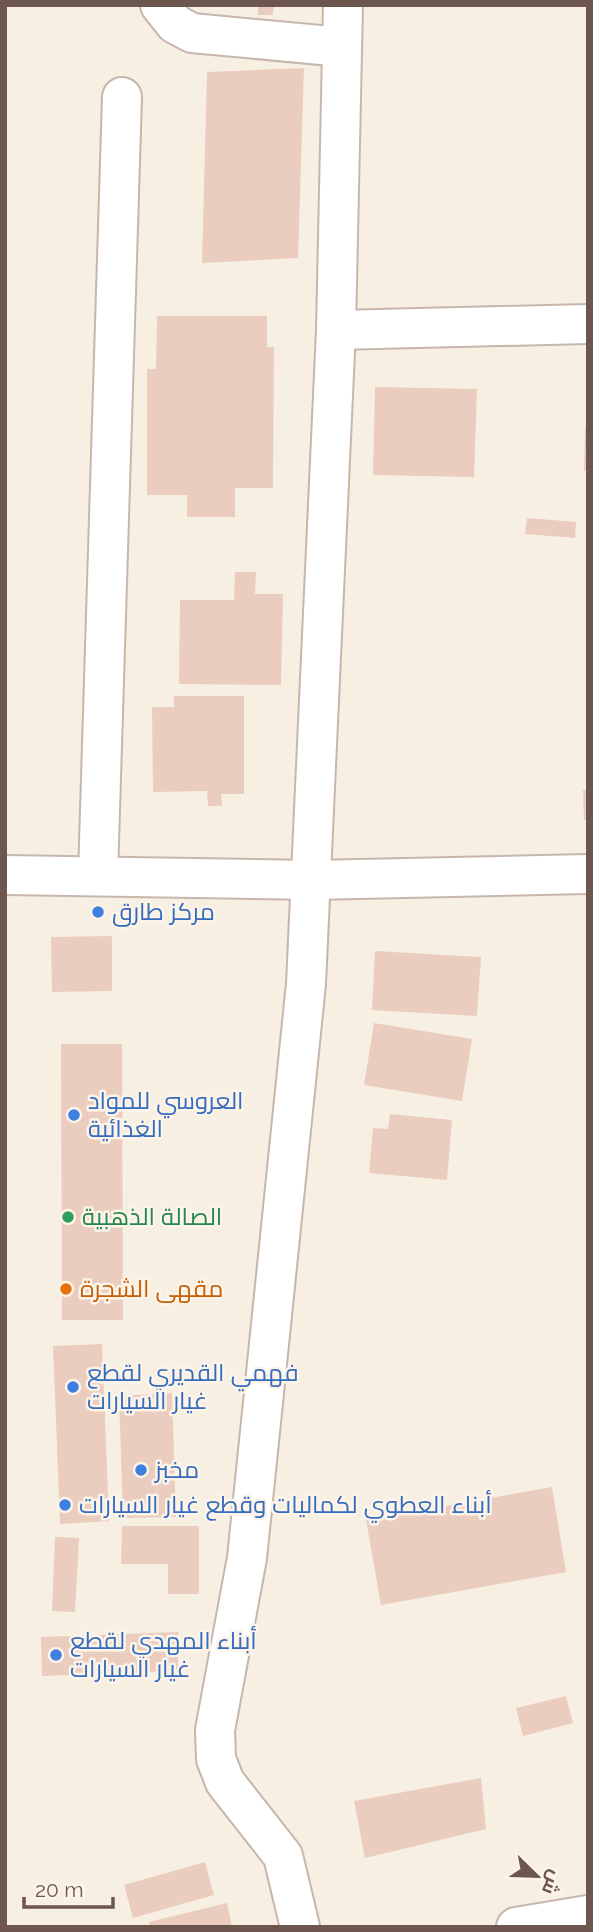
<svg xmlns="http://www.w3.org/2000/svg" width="593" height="1932" font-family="Raleway,Cairo,sans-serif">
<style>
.building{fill:#eacdbf}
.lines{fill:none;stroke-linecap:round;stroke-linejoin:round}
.minor-casing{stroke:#c7b6ac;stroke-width:42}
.minor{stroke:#fff;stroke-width:38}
.shop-dot{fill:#3f7fe0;stroke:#fcf3e9;stroke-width:2.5}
.leisure-dot{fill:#2e9e5b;stroke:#fcf3e9;stroke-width:2.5}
.food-dot{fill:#e8710a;stroke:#fcf3e9;stroke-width:2.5}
.labels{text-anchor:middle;stroke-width:5;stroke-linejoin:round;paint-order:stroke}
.shop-label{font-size:24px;fill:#366cbe;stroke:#fcf3e9;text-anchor:start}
.leisure-label{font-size:24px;fill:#27864d;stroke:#fcf3e9;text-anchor:start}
.food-label{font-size:24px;fill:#c56008;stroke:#fcf3e9;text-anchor:start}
</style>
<rect width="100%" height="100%" fill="#f8efe3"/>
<!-- building -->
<g class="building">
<path d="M 258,5 L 274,5 L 273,15 L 258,15 Z"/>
<path d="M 304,68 L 298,258 L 202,263 L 207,72 Z"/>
<path d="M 157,316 L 267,316 L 267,347 L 274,347 L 273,488 L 235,488 L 235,517 L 187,517 L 187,495 L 147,495 L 147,369 L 156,369 Z"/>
<path d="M 375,387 L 477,389 L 474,477 L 373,475 Z"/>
<path d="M 585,427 L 588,427 L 588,471 L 584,471 Z"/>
<path d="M 527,518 L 576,522 L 575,538 L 525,534 Z"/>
<path d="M 235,572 L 256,572 L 255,594 L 283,594 L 281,685 L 179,684 L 180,600 L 234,600 Z"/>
<path d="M 174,696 L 244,696 L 244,794 L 221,794 L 222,806 L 208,806 L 207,791 L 153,792 L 152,707 L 174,707 Z"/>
<path d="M 583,790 L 588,790 L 588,820 L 584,820 Z"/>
<path d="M 112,936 L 112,991 L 52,992 L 51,937 Z"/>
<path d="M 375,951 L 481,957 L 477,1016 L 372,1010 Z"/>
<path d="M 374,1023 L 472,1039 L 462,1101 L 364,1085 Z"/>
<path d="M 61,1044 L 122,1044 L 123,1320 L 62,1320 Z"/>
<path d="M 390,1114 L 452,1120 L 447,1180 L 369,1173 L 373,1128 L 388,1129 Z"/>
<path d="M 102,1344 L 109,1521 L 60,1524 L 53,1346 Z"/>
<path d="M 172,1393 L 176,1517 L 123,1518 L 119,1396 Z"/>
<path d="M 552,1487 L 566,1572 L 381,1605 L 366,1520 Z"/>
<path d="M 122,1526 L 199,1526 L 199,1594 L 168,1594 L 168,1564 L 121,1564 Z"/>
<path d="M 55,1537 L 79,1538 L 75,1612 L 52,1611 Z"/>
<path d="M 178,1632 L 178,1671 L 42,1676 L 41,1637 Z"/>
<path d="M 566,1696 L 573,1723 L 523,1736 L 516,1708 Z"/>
<path d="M 481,1778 L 486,1829 L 365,1858 L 354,1801 Z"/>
<path d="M 205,1862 L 214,1895 L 133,1918 L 124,1885 Z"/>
<path d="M 227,1903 L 232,1927 L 150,1927 L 149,1922 Z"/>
</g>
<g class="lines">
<!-- minor casing -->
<g class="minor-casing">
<g id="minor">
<path d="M 160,5 L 175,24 L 192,33 L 342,47"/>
<path d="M 336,330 L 588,324"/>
<path d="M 5,875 L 313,880 L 588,874"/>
<path d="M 98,875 L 122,97"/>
<path d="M 300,1927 L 283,1856 L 225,1782 L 216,1759 L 215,1730 L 247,1558 L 306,984 L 336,330 L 343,5"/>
<path d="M 516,1927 L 588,1915"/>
</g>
</g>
<!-- minor -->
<use href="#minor" class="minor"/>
</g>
<!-- markers -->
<g class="shop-dot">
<circle cx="98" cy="912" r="7"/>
<circle cx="74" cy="1115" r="7"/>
<circle cx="73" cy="1387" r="7"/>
<circle cx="141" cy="1470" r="7"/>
<circle cx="65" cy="1505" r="7"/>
<circle cx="56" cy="1655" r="7"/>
</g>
<circle class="leisure-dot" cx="68" cy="1217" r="7"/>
<circle class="food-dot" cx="66" cy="1289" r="7"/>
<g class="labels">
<!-- shop labels -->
<g class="shop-label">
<text x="112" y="920">مركز طارق</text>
<text x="88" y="1109">العروسي للمواد<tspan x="88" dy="28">الغذائية</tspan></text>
<text x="87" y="1381">فهمي القديري لقطع<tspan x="87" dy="28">غيار السيارات</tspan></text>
<text x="155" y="1478">مخبز</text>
<text x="79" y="1513">أبناء العطوي لكماليات وقطع غيار السيارات</text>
<text x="70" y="1649">أبناء المهدي لقطع<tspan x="70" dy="28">غيار السيارات</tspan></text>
</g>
<!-- leisure labels -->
<g class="leisure-label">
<text x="82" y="1225">الصالة الذهبية</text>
</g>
<!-- food labels -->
<g class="food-label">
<text x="80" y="1297">مقهى الشجرة</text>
</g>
</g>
<!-- border -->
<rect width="593" height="1932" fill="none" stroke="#6d564d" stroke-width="14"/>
<!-- north arrow -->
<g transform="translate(537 1876) rotate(113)" stroke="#fcf3e9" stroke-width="5" paint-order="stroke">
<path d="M0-5L12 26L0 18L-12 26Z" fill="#6d564d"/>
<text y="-10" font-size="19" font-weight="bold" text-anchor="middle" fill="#6d564d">ش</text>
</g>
<!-- scale -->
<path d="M24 1897v10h89v-10" fill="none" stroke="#6d564d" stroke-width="3.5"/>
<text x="35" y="1897" font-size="21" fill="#6d564d" stroke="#fcf3e9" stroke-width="5" paint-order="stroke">20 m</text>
</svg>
